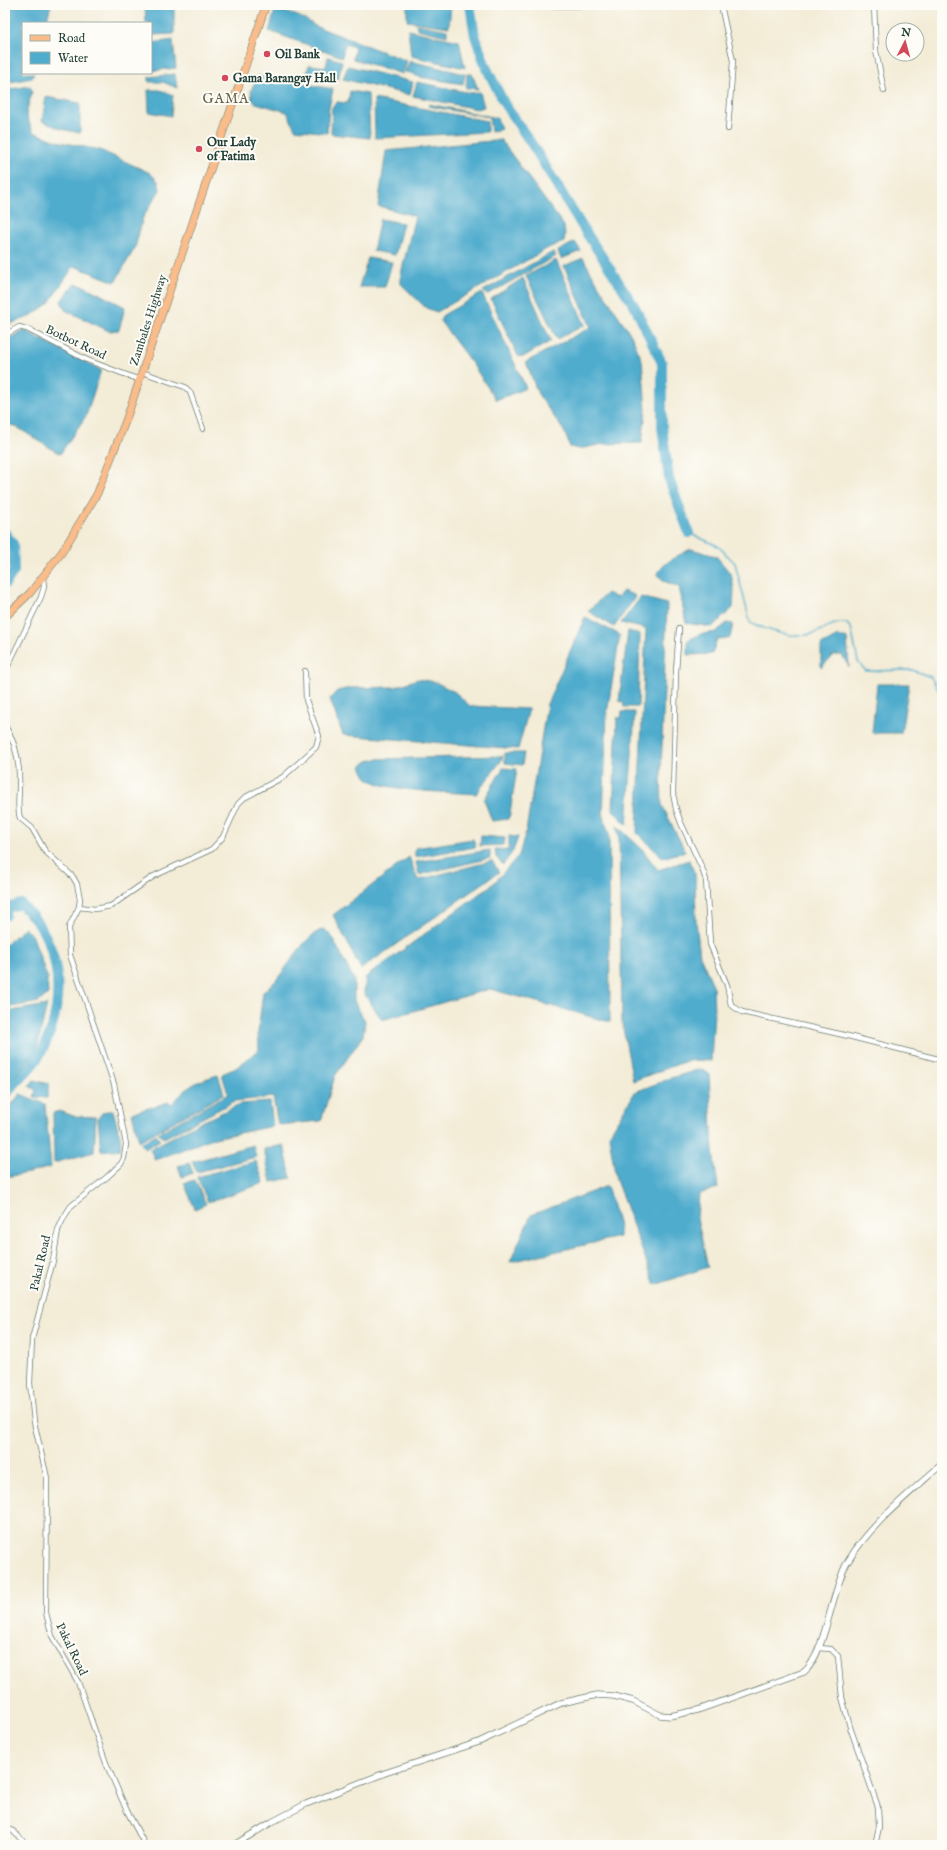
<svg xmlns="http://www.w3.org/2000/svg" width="947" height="1850" font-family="'IM FELL English',serif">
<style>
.water{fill:#4faccd;stroke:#377480}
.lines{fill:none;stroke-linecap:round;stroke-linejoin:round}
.stream{stroke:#4faccd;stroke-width:1.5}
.river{stroke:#4faccd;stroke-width:10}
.minor-casing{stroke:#697a6d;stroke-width:6}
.tertiary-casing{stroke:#697a6d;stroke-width:7}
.primary-casing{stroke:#697a6d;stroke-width:8}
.minor{stroke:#fff;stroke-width:4.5}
.tertiary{stroke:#fff;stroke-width:5.5}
.primary{stroke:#f9bc8a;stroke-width:7}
.poi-dot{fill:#d1495b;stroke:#fdfcf7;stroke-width:1.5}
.labels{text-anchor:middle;stroke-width:4;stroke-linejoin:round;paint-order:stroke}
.poi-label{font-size:12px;font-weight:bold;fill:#1f3d34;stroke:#fdfcf7;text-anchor:start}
.street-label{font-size:12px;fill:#1f3d34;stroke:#fdfcf7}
.quarter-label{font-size:14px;letter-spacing:1px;fill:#68624a;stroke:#fdfcf7}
</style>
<rect width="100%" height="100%" fill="#fdfcf7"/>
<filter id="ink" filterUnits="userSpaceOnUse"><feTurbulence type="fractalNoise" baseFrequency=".025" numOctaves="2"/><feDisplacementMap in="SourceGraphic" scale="8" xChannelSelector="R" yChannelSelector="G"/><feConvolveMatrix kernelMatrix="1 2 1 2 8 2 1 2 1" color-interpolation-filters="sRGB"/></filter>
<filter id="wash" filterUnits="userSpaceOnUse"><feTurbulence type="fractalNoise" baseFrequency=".012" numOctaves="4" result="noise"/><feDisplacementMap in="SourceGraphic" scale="16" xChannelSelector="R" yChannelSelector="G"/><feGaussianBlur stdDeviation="0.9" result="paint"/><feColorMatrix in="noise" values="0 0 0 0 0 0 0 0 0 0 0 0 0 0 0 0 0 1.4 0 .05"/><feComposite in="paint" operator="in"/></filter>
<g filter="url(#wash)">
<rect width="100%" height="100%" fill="#f3ecd7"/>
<!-- water -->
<g class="water">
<path d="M 5,5 L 51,5 L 46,23 L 23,23 L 23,73 L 34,73 L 32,78 L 5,83 Z"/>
<path d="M 407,5 L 451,5 L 449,27 L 407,21 Z"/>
<path d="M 145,6 L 174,8 L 174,34 L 151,35 L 151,23 L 146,23 Z"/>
<path d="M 275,10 C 288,12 305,17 315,26 L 407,61 L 403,74 L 353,59 L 355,47 L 345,44 L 342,57 L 269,31 Z"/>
<path d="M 416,24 L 447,30 L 447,36 L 417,29 Z"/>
<path d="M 408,30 L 459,41 L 465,68 L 411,56 Z"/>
<path d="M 173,40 L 176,68 L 151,71 L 151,43 Z"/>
<path d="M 328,57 L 342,61 L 338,79 L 307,72 L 309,65 L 326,67 Z"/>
<path d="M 410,61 L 465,74 L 463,84 L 419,77 L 411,73 L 405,72 Z"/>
<path d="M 348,66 L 413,82 L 410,95 L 343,79 Z"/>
<path d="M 175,74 L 177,88 L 163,82 L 149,82 L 149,77 Z"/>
<path d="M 467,74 L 472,74 L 478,89 L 466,88 Z"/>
<path d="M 258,76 L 333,89 L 329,108 L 327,133 L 295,129 L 287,112 L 256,103 L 252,100 L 251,90 Z"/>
<path d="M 417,82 L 471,93 L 480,92 L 484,107 L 477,109 L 413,96 Z"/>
<path d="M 30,86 L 32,91 L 26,114 L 33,132 L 57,141 L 100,150 L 150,173 L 158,181 L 160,190 L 143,217 L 135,248 L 115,282 L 74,266 L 48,304 L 29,317 L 5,326 L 5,90 Z"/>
<path d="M 148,90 L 160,90 L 173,95 L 171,116 L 149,112 Z"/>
<path d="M 350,91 L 368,94 L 370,138 L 331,134 L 332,107 L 337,102 L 348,103 Z"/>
<path d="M 46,97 L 80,103 L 80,133 L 61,129 L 42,121 Z"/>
<path d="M 374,99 L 487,121 L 487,132 L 375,138 Z"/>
<path d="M 429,104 L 497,118 L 501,129 L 491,132 L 489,117 L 428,106 Z"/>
<path d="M 501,140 L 564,226 L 565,235 L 564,242 L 550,247 L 437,312 L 426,308 L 401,284 L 401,274 L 415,216 L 378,206 L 386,151 Z"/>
<path d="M 380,219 L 403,223 L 395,255 L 373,251 Z"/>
<path d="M 575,242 L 581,251 L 561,259 L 558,251 Z"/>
<path d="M 553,252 L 556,256 L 487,295 L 483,291 Z"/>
<path d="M 368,258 L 392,262 L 385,287 L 359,287 Z"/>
<path d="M 583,258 L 599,286 L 631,335 L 642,360 L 646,410 L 642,443 L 603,444 L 579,449 L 570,447 L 564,431 L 538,394 L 526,362 L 591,327 L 564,266 Z"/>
<path d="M 556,260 L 585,325 L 557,339 L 526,276 Z"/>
<path d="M 523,278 L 551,341 L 523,357 L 518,356 L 491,299 Z"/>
<path d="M 75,284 L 84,286 L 125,307 L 119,330 L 109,331 L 65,310 L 61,301 Z"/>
<path d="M 482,293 L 526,388 L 496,400 L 473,365 L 440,321 L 443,315 Z"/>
<path d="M 24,330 L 101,370 L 86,416 L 60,454 L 15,426 L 5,424 L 5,341 Z"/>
<path d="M 691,549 L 716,556 L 731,574 L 734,589 L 733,608 L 712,627 L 686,623 L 679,587 L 666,582 L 657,575 C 663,562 679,555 691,549 Z"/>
<path d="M 623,591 L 636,596 L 614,627 L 588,611 L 607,593 L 617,598 Z"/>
<path d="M 641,597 L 667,604 L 661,774 L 662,805 L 685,851 L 663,858 L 637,833 L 646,629 L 621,623 Z"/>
<path d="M 585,617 L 620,635 L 607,713 L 603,817 L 609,833 L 610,1022 L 490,989 L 382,1020 L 364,993 L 366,977 L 494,883 L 519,855 L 526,831 L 547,704 Z"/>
<path d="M 727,623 L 733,624 L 730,638 L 717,639 L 712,654 L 688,655 L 688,640 L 701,634 L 716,632 Z"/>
<path d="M 628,631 L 640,634 L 638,707 L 624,707 L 623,702 L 619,701 Z"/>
<path d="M 838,636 L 847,638 L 849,667 L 842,655 L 833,655 L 821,668 L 821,645 Z"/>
<path d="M 418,679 L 435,682 L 455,692 L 470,706 L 529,709 L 518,749 L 343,735 L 330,699 L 337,691 L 350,688 L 395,687 Z"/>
<path d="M 877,684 L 909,684 L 901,733 L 872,733 Z"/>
<path d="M 622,712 L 635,712 L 627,825 L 613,810 L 617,718 L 621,718 Z"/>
<path d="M 505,753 L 524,753 L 522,765 L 505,763 Z"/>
<path d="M 503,756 L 501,761 L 476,794 C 452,792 385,792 369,779 C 365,777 363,770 361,766 L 368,761 L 376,759 Z"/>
<path d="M 503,768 L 517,769 L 509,819 L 492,821 L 484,800 Z"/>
<path d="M 617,826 L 641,848 L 658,870 L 689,860 L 695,874 L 696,921 L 700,956 L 713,985 L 714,1012 L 711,1061 L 689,1060 L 633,1081 L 622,1023 L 619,838 Z"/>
<path d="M 481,836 L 505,838 L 504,845 L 480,846 Z"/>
<path d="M 509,836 L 518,837 L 513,851 L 503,865 L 496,857 L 495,849 L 509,850 Z"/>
<path d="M 473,839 L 476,847 L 415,857 L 415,848 Z"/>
<path d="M 490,850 L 490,858 L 419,875 L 416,862 Z"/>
<path d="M 409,857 L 418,880 L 492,861 L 499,872 L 361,969 L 333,915 Z"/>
<path d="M 25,928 L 33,937 L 47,977 L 48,994 L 39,1002 L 5,1008 L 5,945 Z"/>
<path d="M 324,929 L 331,935 L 354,980 L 354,1001 L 365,1021 L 363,1036 L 335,1076 L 321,1121 L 278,1125 L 273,1097 L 235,1101 L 164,1138 L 158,1133 L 228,1094 L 222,1074 L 236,1068 L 259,1050 L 258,1032 L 263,992 C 285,978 300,936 324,929 Z"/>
<path d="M 47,1005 L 36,1052 L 5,1088 L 6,1012 Z"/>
<path d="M 701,1069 L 709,1074 L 713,1151 L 718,1188 L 699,1194 L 697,1218 L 708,1267 L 655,1285 L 616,1180 L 609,1135 L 635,1092 L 671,1078 Z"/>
<path d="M 218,1075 L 224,1094 L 139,1141 L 132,1113 L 169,1102 L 172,1104 C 189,1086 193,1082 218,1075 Z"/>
<path d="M 34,1080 L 49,1084 L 47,1098 L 34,1097 L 36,1090 L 29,1086 Z"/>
<path d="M 20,1094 L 45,1104 L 51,1167 L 29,1173 L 5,1177 L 5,1113 Z"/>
<path d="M 270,1102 L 273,1126 L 210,1139 L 155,1160 L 150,1149 L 191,1127 L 240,1104 Z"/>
<path d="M 113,1110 L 120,1136 L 121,1149 L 101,1151 L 98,1118 L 103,1112 Z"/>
<path d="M 60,1111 L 73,1116 L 96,1117 L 94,1152 L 54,1163 L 53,1113 Z"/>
<path d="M 156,1134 L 160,1140 L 145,1149 L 141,1143 Z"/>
<path d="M 253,1145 L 256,1157 L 197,1172 L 192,1162 Z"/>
<path d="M 284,1145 L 291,1178 L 271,1182 L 264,1149 Z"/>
<path d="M 256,1161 L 264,1183 L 208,1202 L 197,1177 Z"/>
<path d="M 189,1163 L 193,1173 L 182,1177 L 178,1166 Z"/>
<path d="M 195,1180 L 206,1204 L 195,1209 L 184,1183 Z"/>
<path d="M 607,1186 L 619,1226 L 619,1237 L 510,1262 L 531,1215 Z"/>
</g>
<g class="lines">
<!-- stream -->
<path class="stream" d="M 689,533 L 718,546 L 735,563 L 750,622 C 769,631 796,641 817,632 C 831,627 829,623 846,623 L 851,628 L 858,662 L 866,671 L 912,670 L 931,677 L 942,697"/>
<!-- river -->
<g class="river">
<path d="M 470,5 L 475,36 L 486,67 L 505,105 L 533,146 L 585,231 L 635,307 L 662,363 L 662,427 L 669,479 L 689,533"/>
<path d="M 5,533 L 13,544 L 14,571 L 5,584"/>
<path d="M 5,916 L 7,908 L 21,904 C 26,910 33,916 37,922 C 65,962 63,1015 39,1056 C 31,1070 15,1081 5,1095"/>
</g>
</g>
</g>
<g filter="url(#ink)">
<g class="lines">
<!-- minor casing -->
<g class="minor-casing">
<g id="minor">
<path d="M 721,5 L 733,61 L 728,129"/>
<path d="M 874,5 L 876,51 L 884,91"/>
<path d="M 5,335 L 19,327 L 27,329 L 87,360 L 140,380"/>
<path d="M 142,372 L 185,387 L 190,392 L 203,429"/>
<path d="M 679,629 L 676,672 L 673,793 L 676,809 L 681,823 L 702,868 L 706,880 L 710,944 L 727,985 L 731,1005 L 742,1012 L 844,1035 L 942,1060"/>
<path d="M 5,672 L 41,597 L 44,587 L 43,577"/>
<path d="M 5,726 C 17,744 20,766 19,787 C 19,797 17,808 20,818 L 32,828 L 45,851 L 73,877 L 77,884 L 80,899 L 79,907 L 69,927 L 70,955 L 114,1084 L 126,1144 L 124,1158 L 121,1164 L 107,1177 L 71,1206 L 64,1217 L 58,1230 L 53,1261 L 32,1339 L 30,1383 L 34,1422 L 47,1478 L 46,1613 L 52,1636 L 78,1682 L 106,1763 L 127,1811 L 145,1845"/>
<path d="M 79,907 L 95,909 L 111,906 L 154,876 L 212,849 L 223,837 L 238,804 L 244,798 L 283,777 L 316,747 L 319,736 L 306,700 L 305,671"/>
<path d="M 818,1648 L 831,1649 L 838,1656 L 842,1697 L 850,1727 L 878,1807 L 879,1827 L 875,1845"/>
<path d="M 5,1828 L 13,1831 L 27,1845"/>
</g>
</g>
<!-- tertiary casing -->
<g class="tertiary-casing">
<g id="tertiary">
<path d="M 554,5 L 583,5"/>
<path d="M 629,5 L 642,5"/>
<path d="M 234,1845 L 272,1822 L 306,1804 L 385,1773 L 479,1742 L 561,1703 L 597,1695 L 614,1696 L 633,1701 L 660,1715 L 670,1716 L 698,1710 L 804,1672 C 825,1655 832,1589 847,1563 C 869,1525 910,1493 942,1464"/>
</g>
</g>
<!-- primary casing -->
<g class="primary-casing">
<path id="primary" d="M 5,617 L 30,593 L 62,552 L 97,494 L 126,420 L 266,5"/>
</g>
<!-- minor -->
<use href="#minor" class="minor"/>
<!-- tertiary -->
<use href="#tertiary" class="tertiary"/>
<!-- primary -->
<use href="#primary" class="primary"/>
</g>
</g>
<!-- markers -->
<g class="poi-dot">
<circle cx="267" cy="54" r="4"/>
<circle cx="225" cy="78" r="4"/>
<circle cx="199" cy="149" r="4"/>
</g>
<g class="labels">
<!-- poi labels -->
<g class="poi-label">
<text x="275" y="58">Oil Bank</text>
<text x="233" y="82">Gama Barangay Hall</text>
<text x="207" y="146">Our Lady<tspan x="207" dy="14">of Fatima</tspan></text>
</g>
<!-- street labels -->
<g class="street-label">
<text transform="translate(148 320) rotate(-72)" y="4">Zambales Highway</text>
<text transform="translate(76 342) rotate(25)" y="4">Botbot Road</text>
<text transform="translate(40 1263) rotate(-77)" y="4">Pakal Road</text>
<text transform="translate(72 1649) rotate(64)" y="4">Pakal Road</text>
</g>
<!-- quarter labels -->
<g class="quarter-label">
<text x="226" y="103">GAMA</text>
</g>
</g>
<!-- margin -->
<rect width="947" height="1850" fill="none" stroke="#fdfcf7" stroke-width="20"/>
<!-- legend -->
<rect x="22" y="22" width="130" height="52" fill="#fdfcf7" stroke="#a4b0a9"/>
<rect x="30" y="35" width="20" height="6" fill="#f9bc8a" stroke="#a4b0a9"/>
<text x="58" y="42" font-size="12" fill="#1f3d34">Road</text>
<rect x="30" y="52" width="20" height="12" fill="#4faccd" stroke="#a4b0a9"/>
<text x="58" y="62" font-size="12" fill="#1f3d34">Water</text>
<!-- north arrow -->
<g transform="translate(905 42) rotate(6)"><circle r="19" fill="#fdfcf7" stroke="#a4b0a9"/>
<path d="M0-3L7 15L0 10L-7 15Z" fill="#d1495b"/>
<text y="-6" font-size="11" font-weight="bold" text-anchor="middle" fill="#1f3d34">N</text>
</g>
</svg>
